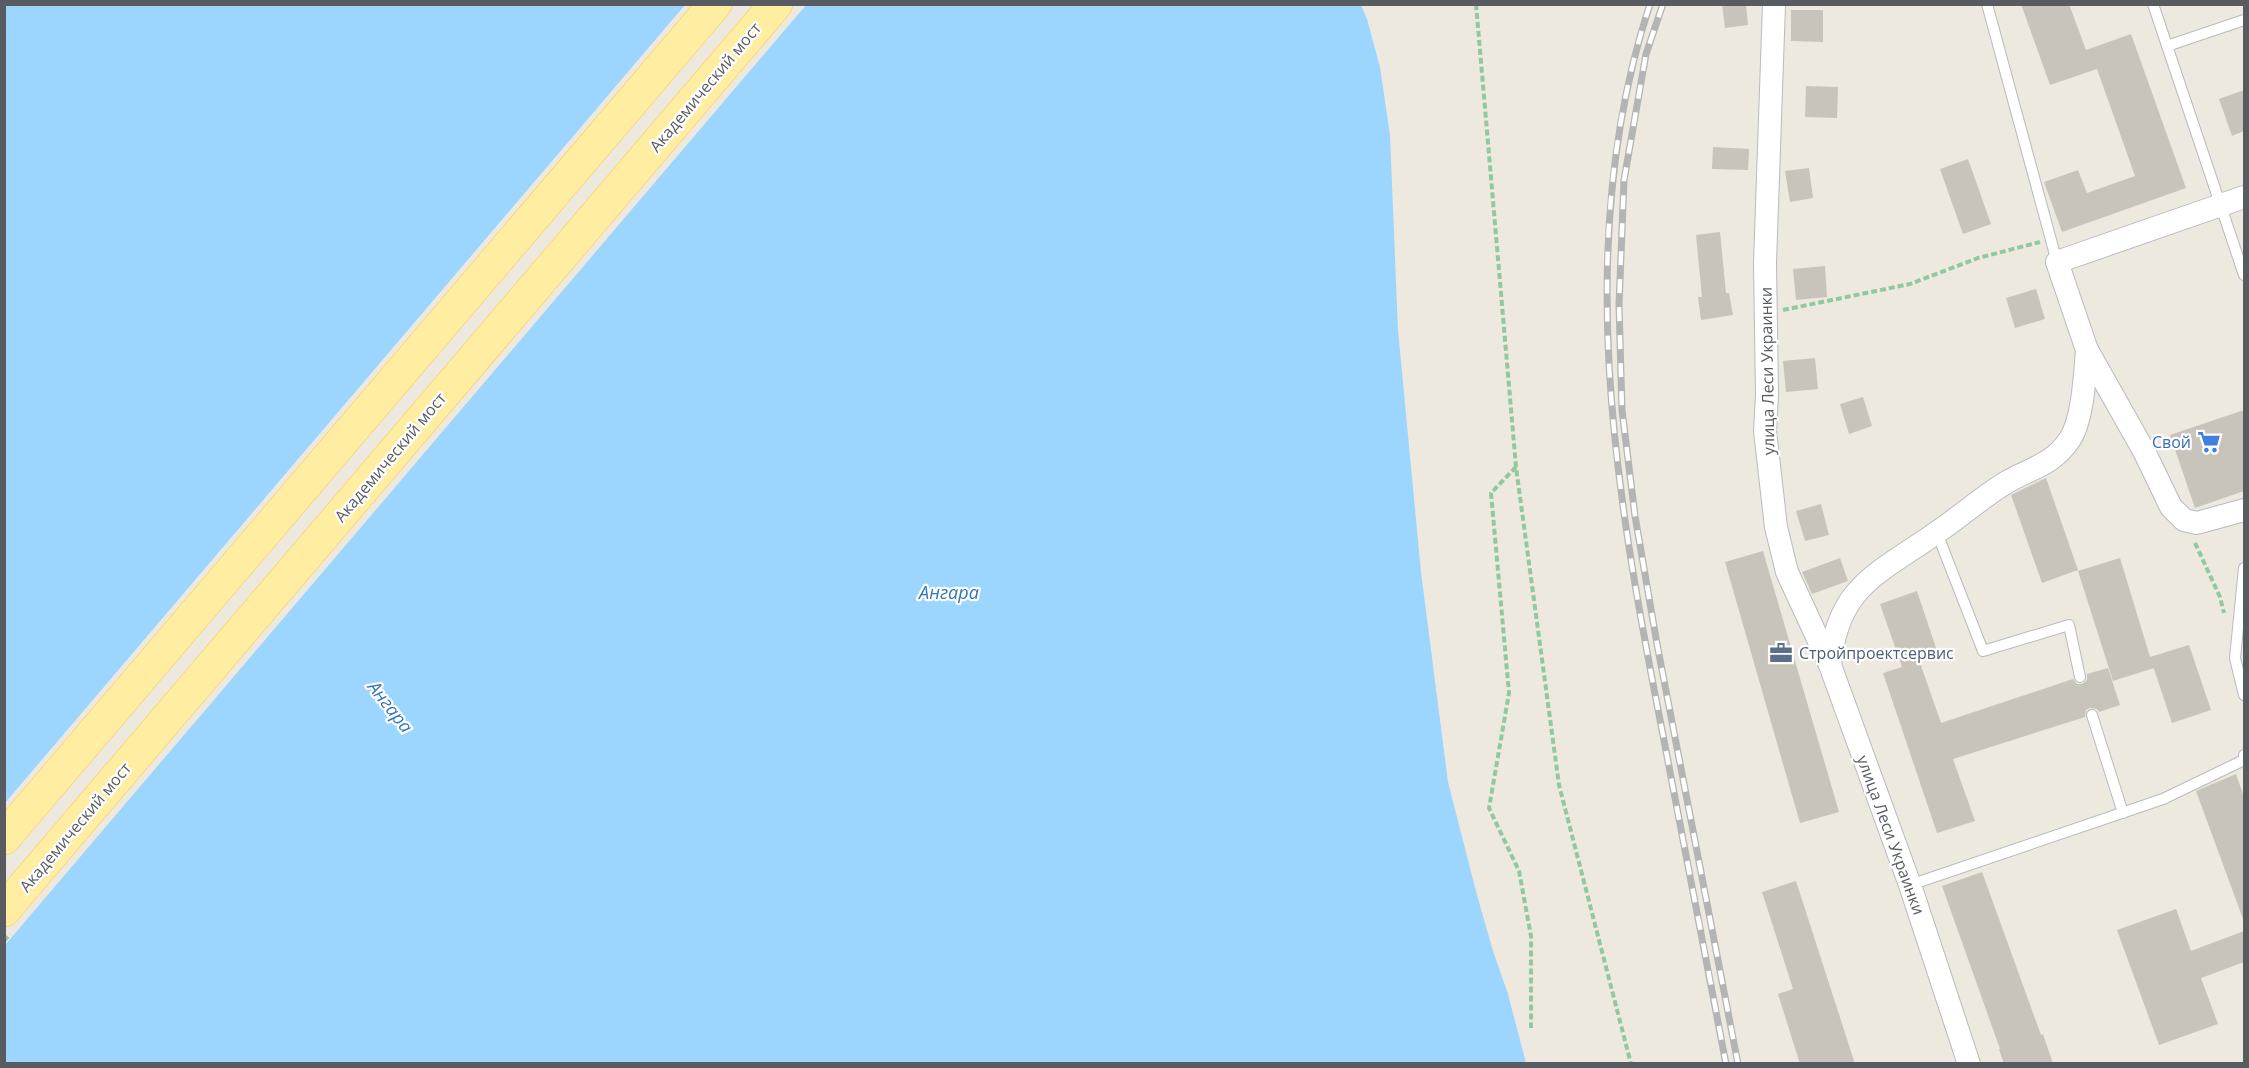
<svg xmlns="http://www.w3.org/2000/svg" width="2249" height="1068" font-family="'Open Sans',sans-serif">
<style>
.water{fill:#9cd6ff}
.pier{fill:#ede9de}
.building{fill:#c8c4bb}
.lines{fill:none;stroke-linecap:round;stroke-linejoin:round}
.lane-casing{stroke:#b7babf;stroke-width:12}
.street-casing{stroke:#b7babf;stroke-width:24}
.primary-casing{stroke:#ffc745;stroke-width:34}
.path{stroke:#90c99f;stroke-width:4;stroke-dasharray:6 3;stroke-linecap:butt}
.lane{stroke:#fff;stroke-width:10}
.street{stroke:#fff;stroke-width:22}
.primary{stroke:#ffeea1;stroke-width:33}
.rail-casing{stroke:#b3b4b4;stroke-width:7}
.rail{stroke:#fff;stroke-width:4.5;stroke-dasharray:14;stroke-linecap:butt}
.labels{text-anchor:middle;stroke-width:4.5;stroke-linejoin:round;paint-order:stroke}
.street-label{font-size:16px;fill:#585c61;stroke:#fff}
.shop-label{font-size:16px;fill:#366cbe;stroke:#fff;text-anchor:end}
.service-label{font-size:16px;fill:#4e5e75;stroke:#fff;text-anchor:start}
.water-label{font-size:18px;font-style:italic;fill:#3076ba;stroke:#fff}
</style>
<rect width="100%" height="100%" fill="#ede9de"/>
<!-- water -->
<path class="water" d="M 5,5 L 1361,5 L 1367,19 L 1380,67 L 1390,135 L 1398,330 L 1421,572 L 1448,782 L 1477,895 L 1493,951 L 1508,994 L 1526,1063 L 5,1064 Z"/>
<!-- pier -->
<path class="pier" d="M 685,5 L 806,5 L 5,945 L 5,803 Z"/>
<!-- building -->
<g class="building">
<path d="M 1722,4 L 1746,4 L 1748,25 L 1725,28 Z"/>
<path d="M 2021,4 L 2069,4 L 2086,50 L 2131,34 L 2186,188 L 2062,232 L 2044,182 L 2078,170 L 2087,193 L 2135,176 L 2097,69 L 2050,85 Z"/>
<path d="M 1791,10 L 1823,10 L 1823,42 L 1791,41 Z"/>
<path d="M 1806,86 L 1838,87 L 1837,118 L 1805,117 Z"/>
<path d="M 2244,90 L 2244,131 L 2232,136 L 2219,99 Z"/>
<path d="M 1713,147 L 1749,149 L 1748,170 L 1712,169 Z"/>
<path d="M 1968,159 L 1991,224 L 1963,234 L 1940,169 Z"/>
<path d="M 1809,168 L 1813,198 L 1790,202 L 1785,171 Z"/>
<path d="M 1720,232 L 1726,293 L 1729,293 L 1733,315 L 1701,320 L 1698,297 L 1702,297 L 1696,235 Z"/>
<path d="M 1825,266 L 1827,297 L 1796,300 L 1793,269 Z"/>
<path d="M 2036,289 L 2045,319 L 2015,328 L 2006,298 Z"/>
<path d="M 1815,358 L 1818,389 L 1786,392 L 1783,361 Z"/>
<path d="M 1863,397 L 1872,426 L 1849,434 L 1840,404 Z"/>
<path d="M 2244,410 L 2244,491 L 2195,508 L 2170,435 Z"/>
<path d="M 2046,478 L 2078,570 L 2042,583 L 2011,495 Z"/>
<path d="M 1821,504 L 1829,535 L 1805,541 L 1796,511 Z"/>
<path d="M 1763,551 L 1839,812 L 1800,823 L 1725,562 Z"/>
<path d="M 1840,558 L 1848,581 L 1812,594 L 1802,572 Z"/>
<path d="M 2120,558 L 2150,657 L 2189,645 L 2211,710 L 2172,723 L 2151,660 L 2154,668 L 2113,681 L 2078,571 Z"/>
<path d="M 1917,591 L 1938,654 L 1919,660 L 1941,723 L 2073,679 L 2077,684 L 2082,684 L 2087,680 L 2087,674 L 2108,668 L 2120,705 L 2099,712 L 2097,709 L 2090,708 L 2086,710 L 2085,717 L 1953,759 L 1975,821 L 1937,833 L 1883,673 L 1902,667 L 1880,604 Z"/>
<path d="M 2236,774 L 2244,797 L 2244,918 L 2243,919 L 2196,791 Z"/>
<path d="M 1982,872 L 2041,1035 L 2043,1034 L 2053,1064 L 2004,1064 L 1999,1049 L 2000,1049 L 1942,886 Z"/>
<path d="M 1796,881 L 1855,1064 L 1800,1064 L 1778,994 L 1793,989 L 1762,892 Z"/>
<path d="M 2176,909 L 2191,951 L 2244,931 L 2244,962 L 2201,978 L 2218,1024 L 2159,1045 L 2117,930 Z"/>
</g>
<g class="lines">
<!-- lane casing -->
<g class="lane-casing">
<g id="lane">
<path d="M 1987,4 L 2057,262"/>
<path d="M 2153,4 L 2244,275"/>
<path d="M 2167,46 L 2244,20"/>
<path d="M 1937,533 L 1983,651 L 2069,625 L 2080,677"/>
<path d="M 2244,568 L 2235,658 L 2244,695"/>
<path d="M 2092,715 L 2123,813"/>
<path d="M 1910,885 L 2163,799 L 2244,760 L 2244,755"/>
</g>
</g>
<!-- street casing -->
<g class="street-casing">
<g id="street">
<path d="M 1774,4 L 1765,263 L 1767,395 L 1765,431 L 1776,527 L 1787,572 L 1830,665 L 1910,885 L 1969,1064"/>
<path d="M 2244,197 L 2057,262 L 2087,350 L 2144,451 L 2171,507 L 2184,520 L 2197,523 L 2244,510"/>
<path d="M 1830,665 C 1837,586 1878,574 1936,533 C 1960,517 1982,497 2007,482 C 2031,468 2053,465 2070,439 C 2083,419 2085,374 2087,350"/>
</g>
</g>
<!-- primary casing -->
<g class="primary-casing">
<g id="primary">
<path d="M 4,838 L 715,4"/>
<path d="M 4,910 L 776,4"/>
</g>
</g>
<!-- path -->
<g class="path">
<path d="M 1476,4 L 1516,467 L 1559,785 L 1631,1064"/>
<path d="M 1783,310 L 1910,284 L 1978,258 L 2040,242"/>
<path d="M 1516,467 L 1491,493 L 1509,693 L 1489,808 L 1519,871 L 1531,936 L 1531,1028"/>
<path d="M 2195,543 L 2220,597 L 2224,613"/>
<path d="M 4,941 L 10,934"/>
</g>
<!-- lane -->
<use href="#lane" class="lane"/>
<!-- street -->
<use href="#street" class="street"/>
<!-- primary -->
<use href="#primary" class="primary"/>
<!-- rail casing -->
<g class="rail-casing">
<g id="rail">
<path d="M 1650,4 C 1572,241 1615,491 1662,730 C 1683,841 1705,952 1726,1064"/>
<path d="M 1663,4 L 1646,54 L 1624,180 L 1619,305 L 1622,410 L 1635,516 L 1657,644 L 1738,1064"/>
</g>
</g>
<!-- rail -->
<use href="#rail" class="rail"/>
</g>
<!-- icons -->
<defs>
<g id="supermarket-bare" transform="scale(1.8)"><path d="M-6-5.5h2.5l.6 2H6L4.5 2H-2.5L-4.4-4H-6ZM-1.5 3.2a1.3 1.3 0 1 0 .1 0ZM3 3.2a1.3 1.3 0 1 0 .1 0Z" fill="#3f7fe0" stroke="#fff" stroke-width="2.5" paint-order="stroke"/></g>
<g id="office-bare" transform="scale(1.8)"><path d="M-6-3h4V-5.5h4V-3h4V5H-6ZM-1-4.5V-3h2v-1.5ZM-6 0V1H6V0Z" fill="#5c6f8a" stroke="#fff" stroke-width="2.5" paint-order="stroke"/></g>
</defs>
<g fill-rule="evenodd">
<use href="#supermarket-bare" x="2209" y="442"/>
<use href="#office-bare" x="1781" y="653"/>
</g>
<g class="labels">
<!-- street labels -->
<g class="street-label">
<text transform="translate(705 87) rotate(-50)" y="6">Академический мост</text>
<text transform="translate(1767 371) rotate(-91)" y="6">улица Леси Украинки</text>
<text transform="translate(390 457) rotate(-50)" y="6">Академический мост</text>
<text transform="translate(75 827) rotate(-50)" y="6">Академический мост</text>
<text transform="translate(1891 835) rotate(70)" y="6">улица Леси Украинки</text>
</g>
<!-- shop labels -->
<g class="shop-label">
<text x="2191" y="448">Свой</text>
</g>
<!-- service labels -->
<g class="service-label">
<text x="1799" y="659">Стройпроектсервис</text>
</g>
<!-- water labels -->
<g class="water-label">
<text x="949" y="599">Ангара</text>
<text transform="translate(390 707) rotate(52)" y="6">Ангара</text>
</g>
</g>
<!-- border -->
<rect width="2249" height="1068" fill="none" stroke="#585c61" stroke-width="12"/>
</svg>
